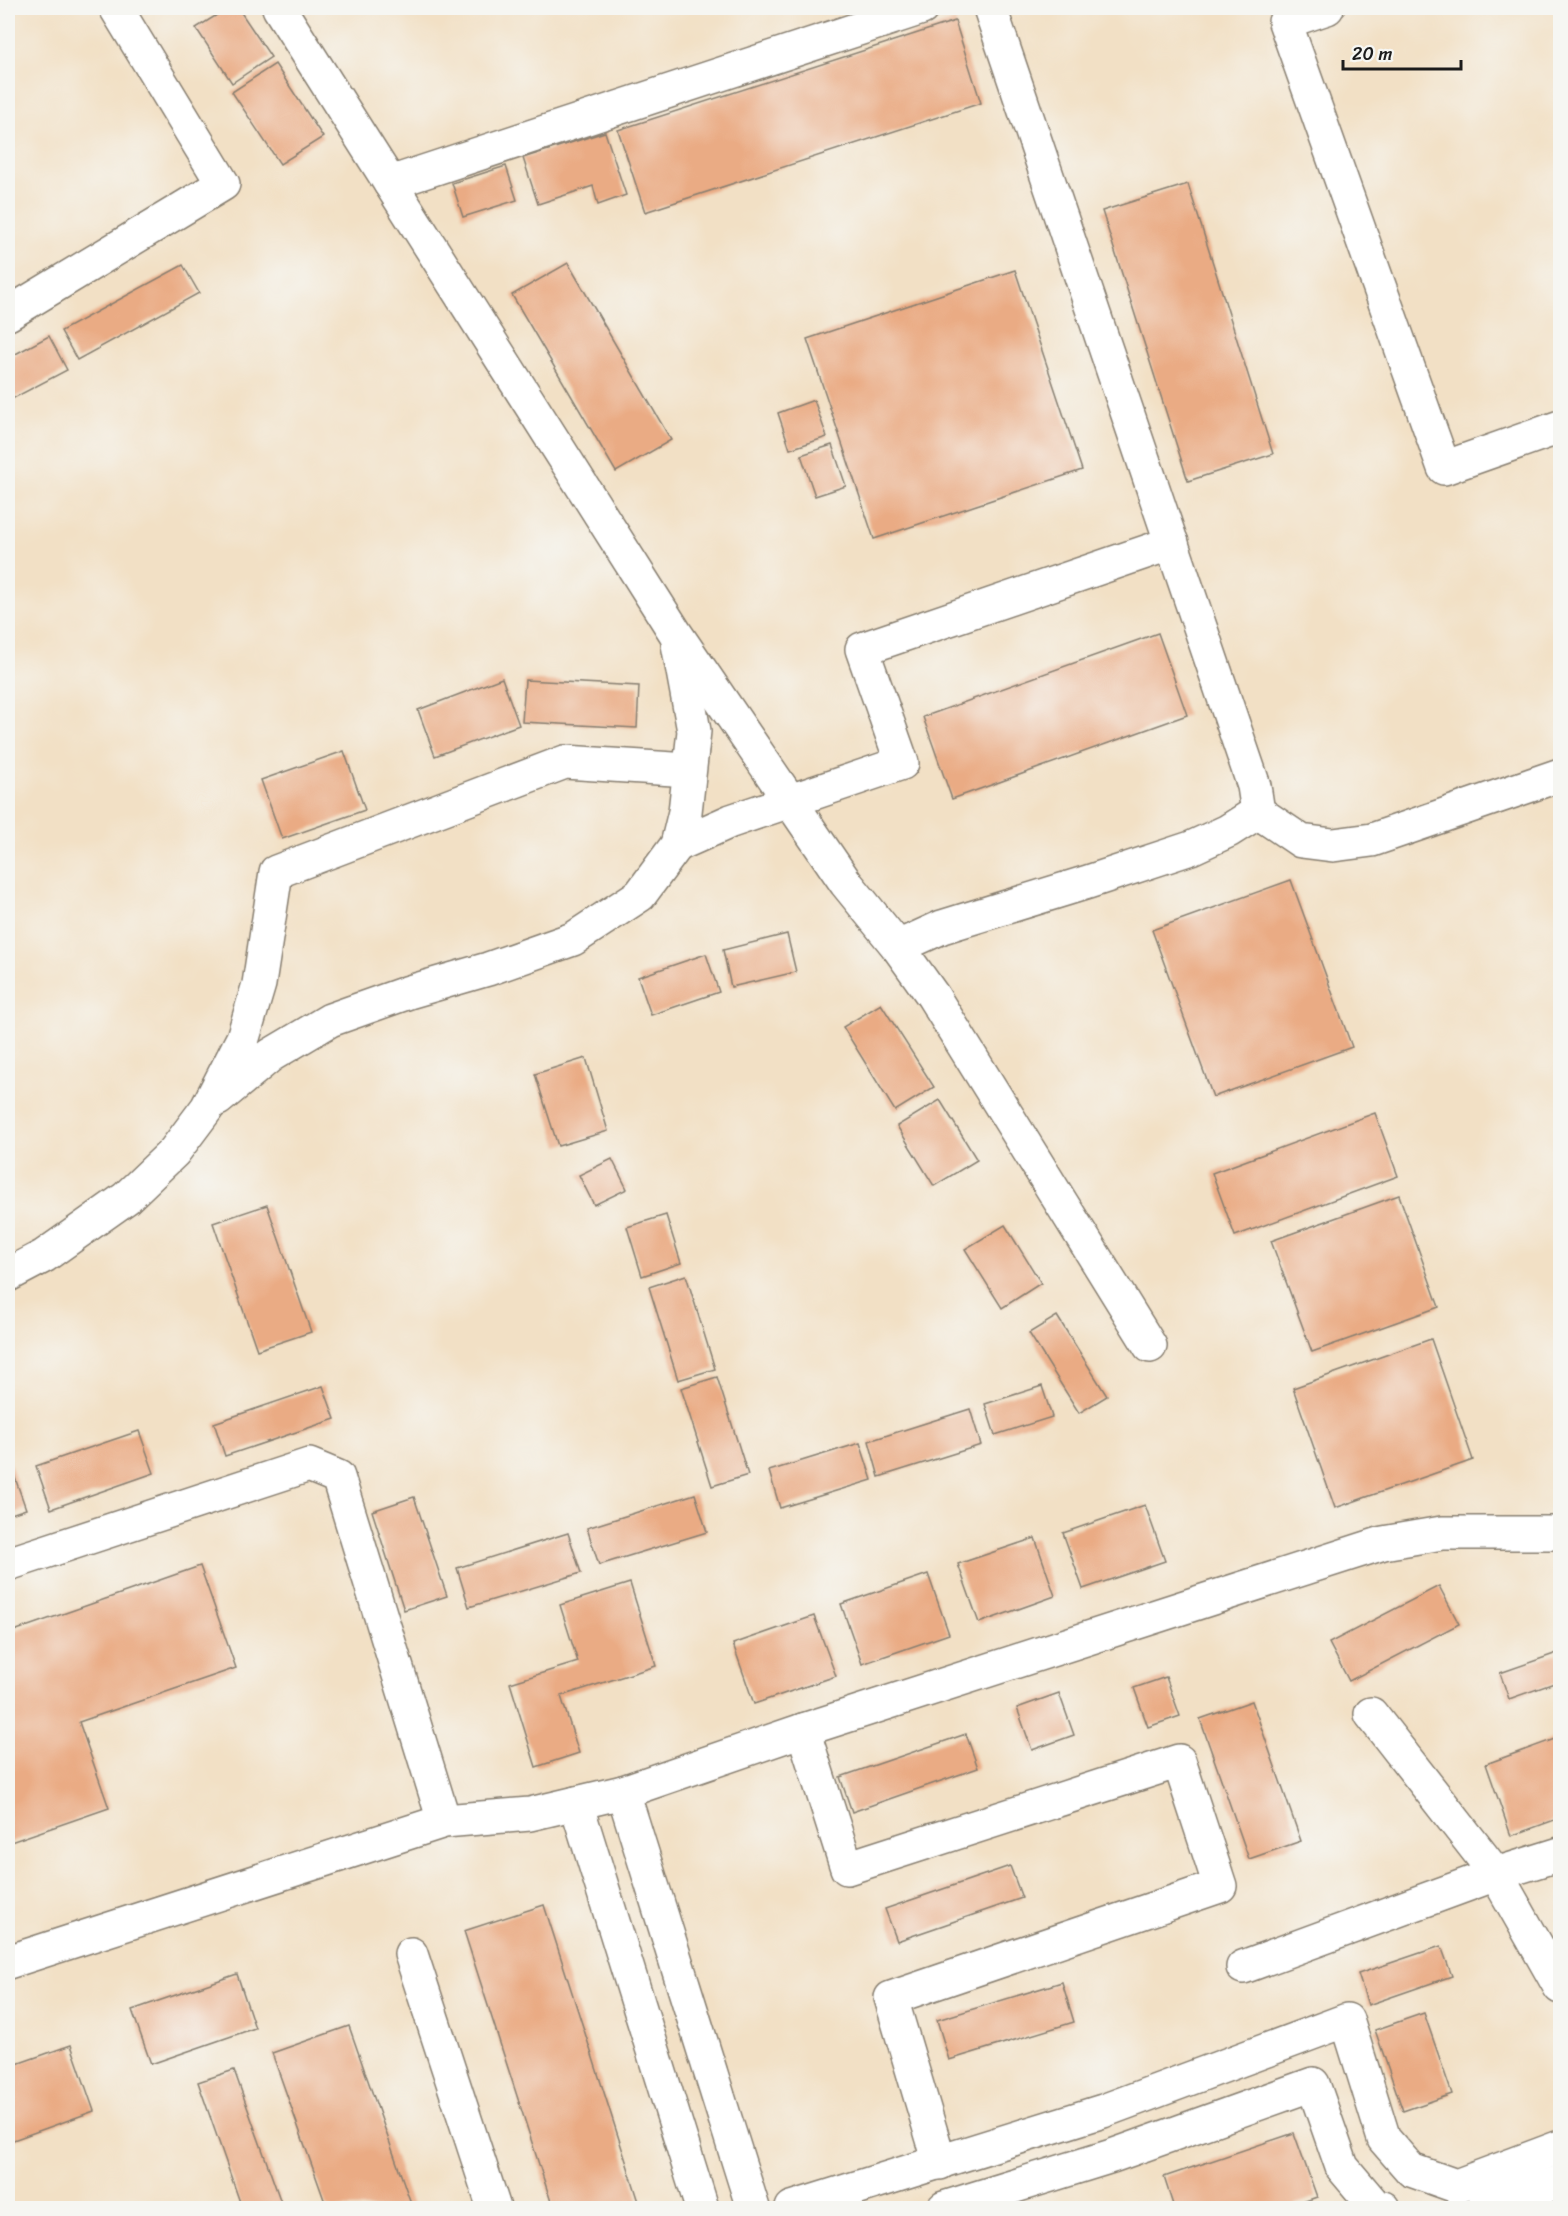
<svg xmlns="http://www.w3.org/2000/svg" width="1568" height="2216" font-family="Sriracha,sans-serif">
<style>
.building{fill:#eaab84}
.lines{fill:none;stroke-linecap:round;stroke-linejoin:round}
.minor-casing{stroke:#877e70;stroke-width:36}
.minor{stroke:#fff;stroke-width:33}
</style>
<rect width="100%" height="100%" fill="#f6f6f2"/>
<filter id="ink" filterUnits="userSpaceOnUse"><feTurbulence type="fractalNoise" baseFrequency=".0167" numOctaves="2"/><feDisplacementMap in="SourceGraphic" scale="12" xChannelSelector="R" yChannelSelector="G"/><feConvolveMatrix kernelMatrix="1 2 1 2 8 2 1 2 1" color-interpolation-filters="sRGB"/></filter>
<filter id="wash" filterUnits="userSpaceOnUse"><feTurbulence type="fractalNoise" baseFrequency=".008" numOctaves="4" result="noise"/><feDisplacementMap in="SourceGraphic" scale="24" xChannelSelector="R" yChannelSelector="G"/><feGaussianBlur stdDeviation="1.35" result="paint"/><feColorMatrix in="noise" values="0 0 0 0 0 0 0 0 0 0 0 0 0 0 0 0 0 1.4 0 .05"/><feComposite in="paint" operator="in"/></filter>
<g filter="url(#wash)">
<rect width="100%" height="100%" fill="#f2e0c5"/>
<g id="blocks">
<!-- building -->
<g class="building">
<path d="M 228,8 L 238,8 L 271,57 L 232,83 L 196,28 Z"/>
<path d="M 955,21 L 981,103 L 645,212 L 618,130 Z"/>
<path d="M 275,64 L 323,137 L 280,164 L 232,92 Z"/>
<path d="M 605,132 L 626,195 L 598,205 L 593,186 L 538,204 L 523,158 Z"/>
<path d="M 506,166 L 517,200 L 463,217 L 452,183 Z"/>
<path d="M 1188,184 L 1273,454 L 1188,481 L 1102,211 Z"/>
<path d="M 568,263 L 671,440 L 616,472 L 512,295 Z"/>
<path d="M 183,265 L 199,293 L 77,360 L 61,331 Z"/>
<path d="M 1015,270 L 1082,470 L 874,539 L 807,339 Z"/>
<path d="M 49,336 L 67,370 L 8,401 L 8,358 Z"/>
<path d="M 814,400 L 827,437 L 790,449 L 778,413 Z"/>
<path d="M 832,445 L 846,486 L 815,496 L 801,455 Z"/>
<path d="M 1158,633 L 1187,715 L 952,799 L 923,717 Z"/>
<path d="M 502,678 L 519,725 L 435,756 L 418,710 Z"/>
<path d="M 525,680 L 639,686 L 637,728 L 522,722 Z"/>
<path d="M 344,751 L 365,810 L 282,839 L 261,780 Z"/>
<path d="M 1291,880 L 1352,1047 L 1213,1097 L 1152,930 Z"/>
<path d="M 787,934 L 796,972 L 731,987 L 723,950 Z"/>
<path d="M 706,954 L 719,992 L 651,1015 L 638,977 Z"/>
<path d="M 881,1004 L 934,1087 L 895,1111 L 843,1027 Z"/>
<path d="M 586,1058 L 608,1131 L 558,1146 L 535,1074 Z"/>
<path d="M 940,1100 L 977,1160 L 934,1186 L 897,1126 Z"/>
<path d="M 1375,1113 L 1398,1176 L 1235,1236 L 1212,1173 Z"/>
<path d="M 612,1159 L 627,1189 L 594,1205 L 579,1175 Z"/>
<path d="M 1399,1195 L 1439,1307 L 1312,1352 L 1271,1241 Z"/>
<path d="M 267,1205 L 311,1332 L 257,1350 L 213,1223 Z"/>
<path d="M 666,1215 L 681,1263 L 642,1276 L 627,1227 Z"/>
<path d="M 1005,1225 L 1041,1283 L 1002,1308 L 965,1249 Z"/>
<path d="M 686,1275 L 715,1369 L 678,1380 L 649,1287 Z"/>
<path d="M 1057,1316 L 1107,1396 L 1079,1413 L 1029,1333 Z"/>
<path d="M 1431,1339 L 1473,1460 L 1335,1508 L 1293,1388 Z"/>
<path d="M 717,1377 L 748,1475 L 712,1486 L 681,1388 Z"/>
<path d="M 323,1386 L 335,1419 L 225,1456 L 214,1423 Z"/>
<path d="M 1042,1386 L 1052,1417 L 995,1435 L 985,1404 Z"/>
<path d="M 970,1409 L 981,1445 L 879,1477 L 869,1441 Z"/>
<path d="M 139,1431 L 154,1473 L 51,1509 L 36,1466 Z"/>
<path d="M 860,1443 L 872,1480 L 780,1508 L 769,1471 Z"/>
<path d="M 8,1458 L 26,1509 L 8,1515 Z"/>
<path d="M 695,1494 L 707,1532 L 599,1565 L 587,1528 Z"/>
<path d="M 414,1497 L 447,1596 L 404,1610 L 372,1511 Z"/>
<path d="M 1145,1505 L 1165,1561 L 1083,1589 L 1063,1533 Z"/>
<path d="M 568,1533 L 581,1573 L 469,1607 L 457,1568 Z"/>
<path d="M 1035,1538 L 1055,1596 L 979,1623 L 958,1564 Z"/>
<path d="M 200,1566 L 236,1668 L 79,1722 L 109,1808 L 8,1843 L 8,1633 Z"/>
<path d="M 928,1574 L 949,1634 L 862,1664 L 841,1604 Z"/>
<path d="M 630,1583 L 656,1666 L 561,1696 L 579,1753 L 536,1767 L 510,1683 L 578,1662 L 560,1605 Z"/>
<path d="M 1439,1586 L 1459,1624 L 1349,1681 L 1329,1643 Z"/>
<path d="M 814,1616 L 836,1676 L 754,1704 L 733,1644 Z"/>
<path d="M 1557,1653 L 1560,1663 L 1560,1681 L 1509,1699 L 1500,1673 Z"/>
<path d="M 1166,1677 L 1180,1716 L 1148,1727 L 1134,1688 Z"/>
<path d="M 1059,1693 L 1074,1735 L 1032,1750 L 1017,1708 Z"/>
<path d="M 1252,1701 L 1301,1841 L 1249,1859 L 1200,1719 Z"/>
<path d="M 966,1734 L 978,1768 L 852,1812 L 840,1777 Z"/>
<path d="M 1560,1737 L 1560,1818 L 1511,1836 L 1486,1764 Z"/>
<path d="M 1010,1866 L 1022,1898 L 897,1941 L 885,1909 Z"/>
<path d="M 544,1905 L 641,2208 L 553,2208 L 464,1931 Z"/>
<path d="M 1441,1946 L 1452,1976 L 1368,2005 L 1358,1974 Z"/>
<path d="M 237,1974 L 255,2028 L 151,2064 L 132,2010 Z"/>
<path d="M 1062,1982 L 1074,2022 L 949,2060 L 937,2020 Z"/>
<path d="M 1424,2013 L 1452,2094 L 1403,2111 L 1375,2030 Z"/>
<path d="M 349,2026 L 408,2195 L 413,2208 L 327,2208 L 272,2053 Z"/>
<path d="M 71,2045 L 94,2111 L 8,2142 L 8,2067 Z"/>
<path d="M 234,2070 L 283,2208 L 242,2208 L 198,2082 Z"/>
<path d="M 1294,2133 L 1317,2197 L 1294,2205 L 1295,2208 L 1174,2208 L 1164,2177 Z"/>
</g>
</g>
</g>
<g filter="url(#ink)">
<use href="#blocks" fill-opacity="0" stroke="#877e70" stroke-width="1.5"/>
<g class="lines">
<!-- minor casing -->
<g class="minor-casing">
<g id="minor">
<path d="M 279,8 L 676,634 L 846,883 L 898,947 L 933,996 L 1150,1346"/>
<path d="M 990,8 L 1254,786 L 1258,812 L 1301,841 L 1333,845 L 1372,840 L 1560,775"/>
<path d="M 1327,8 L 1285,22 L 1444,468 L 1560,427"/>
<path d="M 390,183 L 922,8"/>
<path d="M 8,314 L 223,184 L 116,8"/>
<path d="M 677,845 L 731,821 L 902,763 L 862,649 L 1172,543"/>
<path d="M 898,947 L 942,927 L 1088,882 L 1191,848 L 1228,831 L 1258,812"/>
<path d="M 218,1099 L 271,1055 L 330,1020 L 409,992 L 488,969 L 573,939 L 640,895 L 677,845 L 685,812 L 694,731 L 678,644"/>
<path d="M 8,1275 L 44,1256 L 126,1198 L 174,1152 L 207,1108 L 243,1038 L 259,984 L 276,872 L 565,762 L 689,770"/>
<path d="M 8,1564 L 309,1465 L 338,1477 L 444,1821"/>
<path d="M 1371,1714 L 1496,1874 L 1560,1987"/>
<path d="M 803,1730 L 847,1868 L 1179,1761 L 1220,1886 L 891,1998 L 940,2163"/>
<path d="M 623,1792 L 753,2208"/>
<path d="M 576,1803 L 702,2208"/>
<path d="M 411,1954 L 494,2208"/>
<path d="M 8,1962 L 444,1821 L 530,1814 L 623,1792 L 803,1730 L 1383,1543 L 1442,1533 L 1560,1533"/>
<path d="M 1243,1967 L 1496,1874 L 1560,1854"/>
<path d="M 792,2208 L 1103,2111 L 1347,2020 L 1384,2139 L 1411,2170 L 1456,2186 L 1560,2147"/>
<path d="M 944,2208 L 1112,2156 L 1313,2084 L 1342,2167 L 1375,2206 L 1383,2208"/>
<path d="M 1483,2208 L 1560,2182"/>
</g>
</g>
<!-- minor -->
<use href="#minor" class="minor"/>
</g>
</g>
<!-- margin -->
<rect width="1568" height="2216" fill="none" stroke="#f6f6f2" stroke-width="30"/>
<!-- scale -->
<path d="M1343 60v9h118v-9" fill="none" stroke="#1c1c1c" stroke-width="3"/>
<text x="1352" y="60" font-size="18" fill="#1c1c1c" stroke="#f6f6f2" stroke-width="4.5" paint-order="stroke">20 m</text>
</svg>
